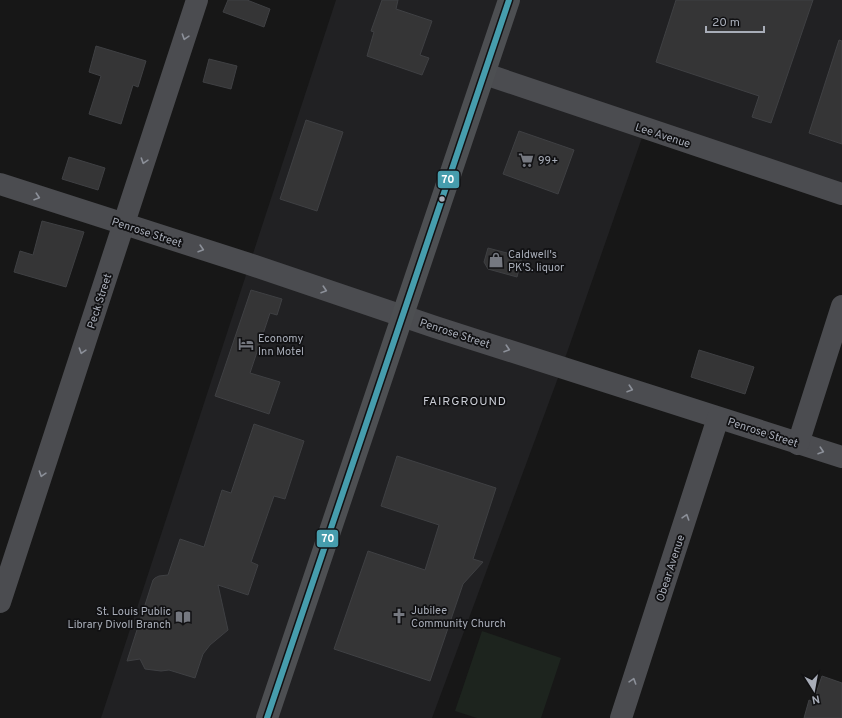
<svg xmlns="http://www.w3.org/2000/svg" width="842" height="718" font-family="Overpass,sans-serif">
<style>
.built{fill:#212123}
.green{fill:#1d241e}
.building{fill:#353536;stroke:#3f4043}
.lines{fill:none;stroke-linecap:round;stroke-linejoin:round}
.minor{stroke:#4b4c50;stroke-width:22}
.tertiary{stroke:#4b4c50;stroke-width:22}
.primary{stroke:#4d4f52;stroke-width:22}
.bus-1-casing{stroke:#111113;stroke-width:9}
.bus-1{stroke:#469dad;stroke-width:6}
.oneway{stroke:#8c9099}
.bus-dot{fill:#a8adb8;stroke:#111113;stroke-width:1.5}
.labels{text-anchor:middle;stroke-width:3.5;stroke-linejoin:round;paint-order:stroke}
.street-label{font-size:11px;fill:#a8adb8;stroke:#111113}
.poi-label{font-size:11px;fill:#a8adb8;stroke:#111113;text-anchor:start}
.neighbourhood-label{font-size:12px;letter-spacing:1px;fill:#c9ccd4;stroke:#111113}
.line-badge{stroke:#111113;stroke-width:1.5}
.badge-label{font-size:11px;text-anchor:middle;font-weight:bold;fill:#fff}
</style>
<rect width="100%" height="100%" fill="#171717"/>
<!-- built -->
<path class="built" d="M 336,0 L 842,0 L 842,194 L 645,129 L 562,367 L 432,718 L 101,718 Z"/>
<!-- green -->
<path class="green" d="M 482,631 L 561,658 L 541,718 L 477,718 L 455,711 Z"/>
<!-- building -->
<g class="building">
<path d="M 228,0 L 247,0 L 270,9 L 264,27 L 223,12 Z"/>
<path d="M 382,0 L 398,0 L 396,9 L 432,21 L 420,55 L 429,58 L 422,75 L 367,56 L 374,32 L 371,31 Z"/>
<path d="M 676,0 L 813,0 L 771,123 L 752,117 L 759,96 L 656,62 Z"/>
<path d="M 839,40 L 842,41 L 842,144 L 809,133 Z"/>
<path d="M 96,46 L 146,61 L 138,87 L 133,85 L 121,124 L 89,114 L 101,76 L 89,72 Z"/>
<path d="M 209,59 L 237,66 L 231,89 L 203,82 Z"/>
<path d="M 306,120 L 343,132 L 317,211 L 280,199 Z"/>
<path d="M 519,131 L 574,150 L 558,194 L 503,174 Z"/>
<path d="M 69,157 L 105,168 L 98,190 L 62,179 Z"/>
<path d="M 42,221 L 84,232 L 66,287 L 14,272 L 20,251 L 33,255 Z"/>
<path d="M 488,248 L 522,257 L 517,277 L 488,269 L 484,262 Z"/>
<path d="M 251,290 L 282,299 L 277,315 L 270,313 L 250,373 L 280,382 L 269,414 L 215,396 Z"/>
<path d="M 699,350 L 754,367 L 745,394 L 691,377 Z"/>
<path d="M 254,424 L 304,441 L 285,499 L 274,496 L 251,562 L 258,565 L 248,595 L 218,585 L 228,630 L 210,645 L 203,654 L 195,678 L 169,670 L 161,671 L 145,669 L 140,659 L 127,661 L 153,580 L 155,578 L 159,576 L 168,575 L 180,539 L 204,547 L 222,490 L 231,493 Z"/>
<path d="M 397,456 L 496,488 L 473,559 L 483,562 L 463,584 L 430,681 L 334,649 L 368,551 L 425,570 L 439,525 L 381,506 Z"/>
<path d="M 822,676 L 842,683 L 842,718 L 804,718 L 809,700 L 813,702 Z"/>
</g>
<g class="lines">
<!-- minor -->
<g class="minor">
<path d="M 0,184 L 249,264 L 435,327 L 842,457"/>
<path d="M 798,444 L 842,306"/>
<path d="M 0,602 L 197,0"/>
<path d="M 621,718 L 718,418"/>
</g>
<!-- tertiary -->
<path class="tertiary" d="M 485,74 L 842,194"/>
<!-- primary -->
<path class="primary" d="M 267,718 L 509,0"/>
<!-- bus-1 casing -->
<g class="bus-1-casing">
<path id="bus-1" d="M 267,718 L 509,0"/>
</g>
<!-- bus-1 -->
<use href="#bus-1" class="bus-1"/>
</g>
<!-- one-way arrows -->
<defs><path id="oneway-chevron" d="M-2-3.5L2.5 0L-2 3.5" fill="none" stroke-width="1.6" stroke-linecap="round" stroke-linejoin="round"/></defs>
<g class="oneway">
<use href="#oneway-chevron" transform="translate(185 37) rotate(108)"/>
<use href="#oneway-chevron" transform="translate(144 161) rotate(108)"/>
<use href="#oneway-chevron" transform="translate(37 197) rotate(18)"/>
<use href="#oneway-chevron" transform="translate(201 249) rotate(17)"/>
<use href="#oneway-chevron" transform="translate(324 290) rotate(18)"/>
<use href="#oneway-chevron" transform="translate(507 349) rotate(18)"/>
<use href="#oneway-chevron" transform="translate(82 351) rotate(108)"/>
<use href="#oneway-chevron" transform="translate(630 389) rotate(18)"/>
<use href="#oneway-chevron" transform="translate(821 451) rotate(18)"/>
<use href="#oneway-chevron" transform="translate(42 474) rotate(108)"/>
<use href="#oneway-chevron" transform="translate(686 517) rotate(-72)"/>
<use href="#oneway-chevron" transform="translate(633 681) rotate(-72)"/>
</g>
<!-- icons -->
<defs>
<g id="supermarket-bare" transform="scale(1.2)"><path d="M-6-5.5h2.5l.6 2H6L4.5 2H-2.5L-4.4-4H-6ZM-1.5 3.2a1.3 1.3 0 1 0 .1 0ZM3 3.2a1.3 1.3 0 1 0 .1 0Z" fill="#757880" stroke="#111113" stroke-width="2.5" paint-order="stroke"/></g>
<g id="shop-bare" transform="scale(1.2)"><path d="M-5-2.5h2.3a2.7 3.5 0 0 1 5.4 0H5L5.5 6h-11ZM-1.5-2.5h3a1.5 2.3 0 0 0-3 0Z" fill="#757880" stroke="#111113" stroke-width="2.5" paint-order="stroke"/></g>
<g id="hotel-bare" transform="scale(1.2)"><path d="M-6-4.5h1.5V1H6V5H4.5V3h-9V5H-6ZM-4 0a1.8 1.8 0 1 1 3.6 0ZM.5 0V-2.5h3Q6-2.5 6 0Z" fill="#757880" stroke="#111113" stroke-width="2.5" paint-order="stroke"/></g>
<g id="church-bare" transform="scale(1.2)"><path d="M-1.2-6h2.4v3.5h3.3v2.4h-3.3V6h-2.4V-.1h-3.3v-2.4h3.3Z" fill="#757880" stroke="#111113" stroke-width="2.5" paint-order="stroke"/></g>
<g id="library-bare" transform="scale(1.2)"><path d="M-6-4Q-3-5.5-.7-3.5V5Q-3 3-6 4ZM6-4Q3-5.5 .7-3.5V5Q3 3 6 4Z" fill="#757880" stroke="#111113" stroke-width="2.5" paint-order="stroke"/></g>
</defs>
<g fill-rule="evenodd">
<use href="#supermarket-bare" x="526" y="160"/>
<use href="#shop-bare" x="496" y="260"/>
<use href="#hotel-bare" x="246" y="344"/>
<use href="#church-bare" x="399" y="616"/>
<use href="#library-bare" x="183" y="617"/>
</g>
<!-- markers -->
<circle class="bus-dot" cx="442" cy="199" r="3.5"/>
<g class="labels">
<!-- street labels -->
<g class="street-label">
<text transform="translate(663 135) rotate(18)" y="4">Lee Avenue</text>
<text transform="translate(147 232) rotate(18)" y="4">Penrose Street</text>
<text transform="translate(99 301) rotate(-72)" y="4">Peck Street</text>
<text transform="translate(455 333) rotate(18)" y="4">Penrose Street</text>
<text transform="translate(763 432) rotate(18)" y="4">Penrose Street</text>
<text transform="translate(670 568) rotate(-72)" y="4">Obear Avenue</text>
</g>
<!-- poi labels -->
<g class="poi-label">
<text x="538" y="164">99+</text>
<text x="508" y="258">Caldwell's<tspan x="508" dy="13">PK'S. liquor</tspan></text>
<text x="258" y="342">Economy<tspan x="258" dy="13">Inn Motel</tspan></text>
<text x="411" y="614">Jubilee<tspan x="411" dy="13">Community Church</tspan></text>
<text x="171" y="615" text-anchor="end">St. Louis Public<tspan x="171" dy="13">Library Divoll Branch</tspan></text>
</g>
<!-- neighbourhood labels -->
<g class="neighbourhood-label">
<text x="465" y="405">FAIRGROUND</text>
</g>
</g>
<g class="line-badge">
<rect x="437" y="170" width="23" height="19" rx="4" fill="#469dad"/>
<rect x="316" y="529" width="23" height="19" rx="4" fill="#469dad"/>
</g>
<g class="badge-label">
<text x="448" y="183">70</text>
<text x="328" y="542">70</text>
</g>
<!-- north arrow -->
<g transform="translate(814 690) rotate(169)" stroke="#111113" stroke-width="3" paint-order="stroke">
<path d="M0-3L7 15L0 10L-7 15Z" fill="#a8adb8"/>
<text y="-6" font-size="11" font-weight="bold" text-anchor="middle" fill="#a8adb8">N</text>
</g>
<!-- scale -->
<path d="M706 26v6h58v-6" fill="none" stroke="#a8adb8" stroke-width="2"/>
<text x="712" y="26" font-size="12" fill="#a8adb8" stroke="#111113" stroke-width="3" paint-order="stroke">20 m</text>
</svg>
